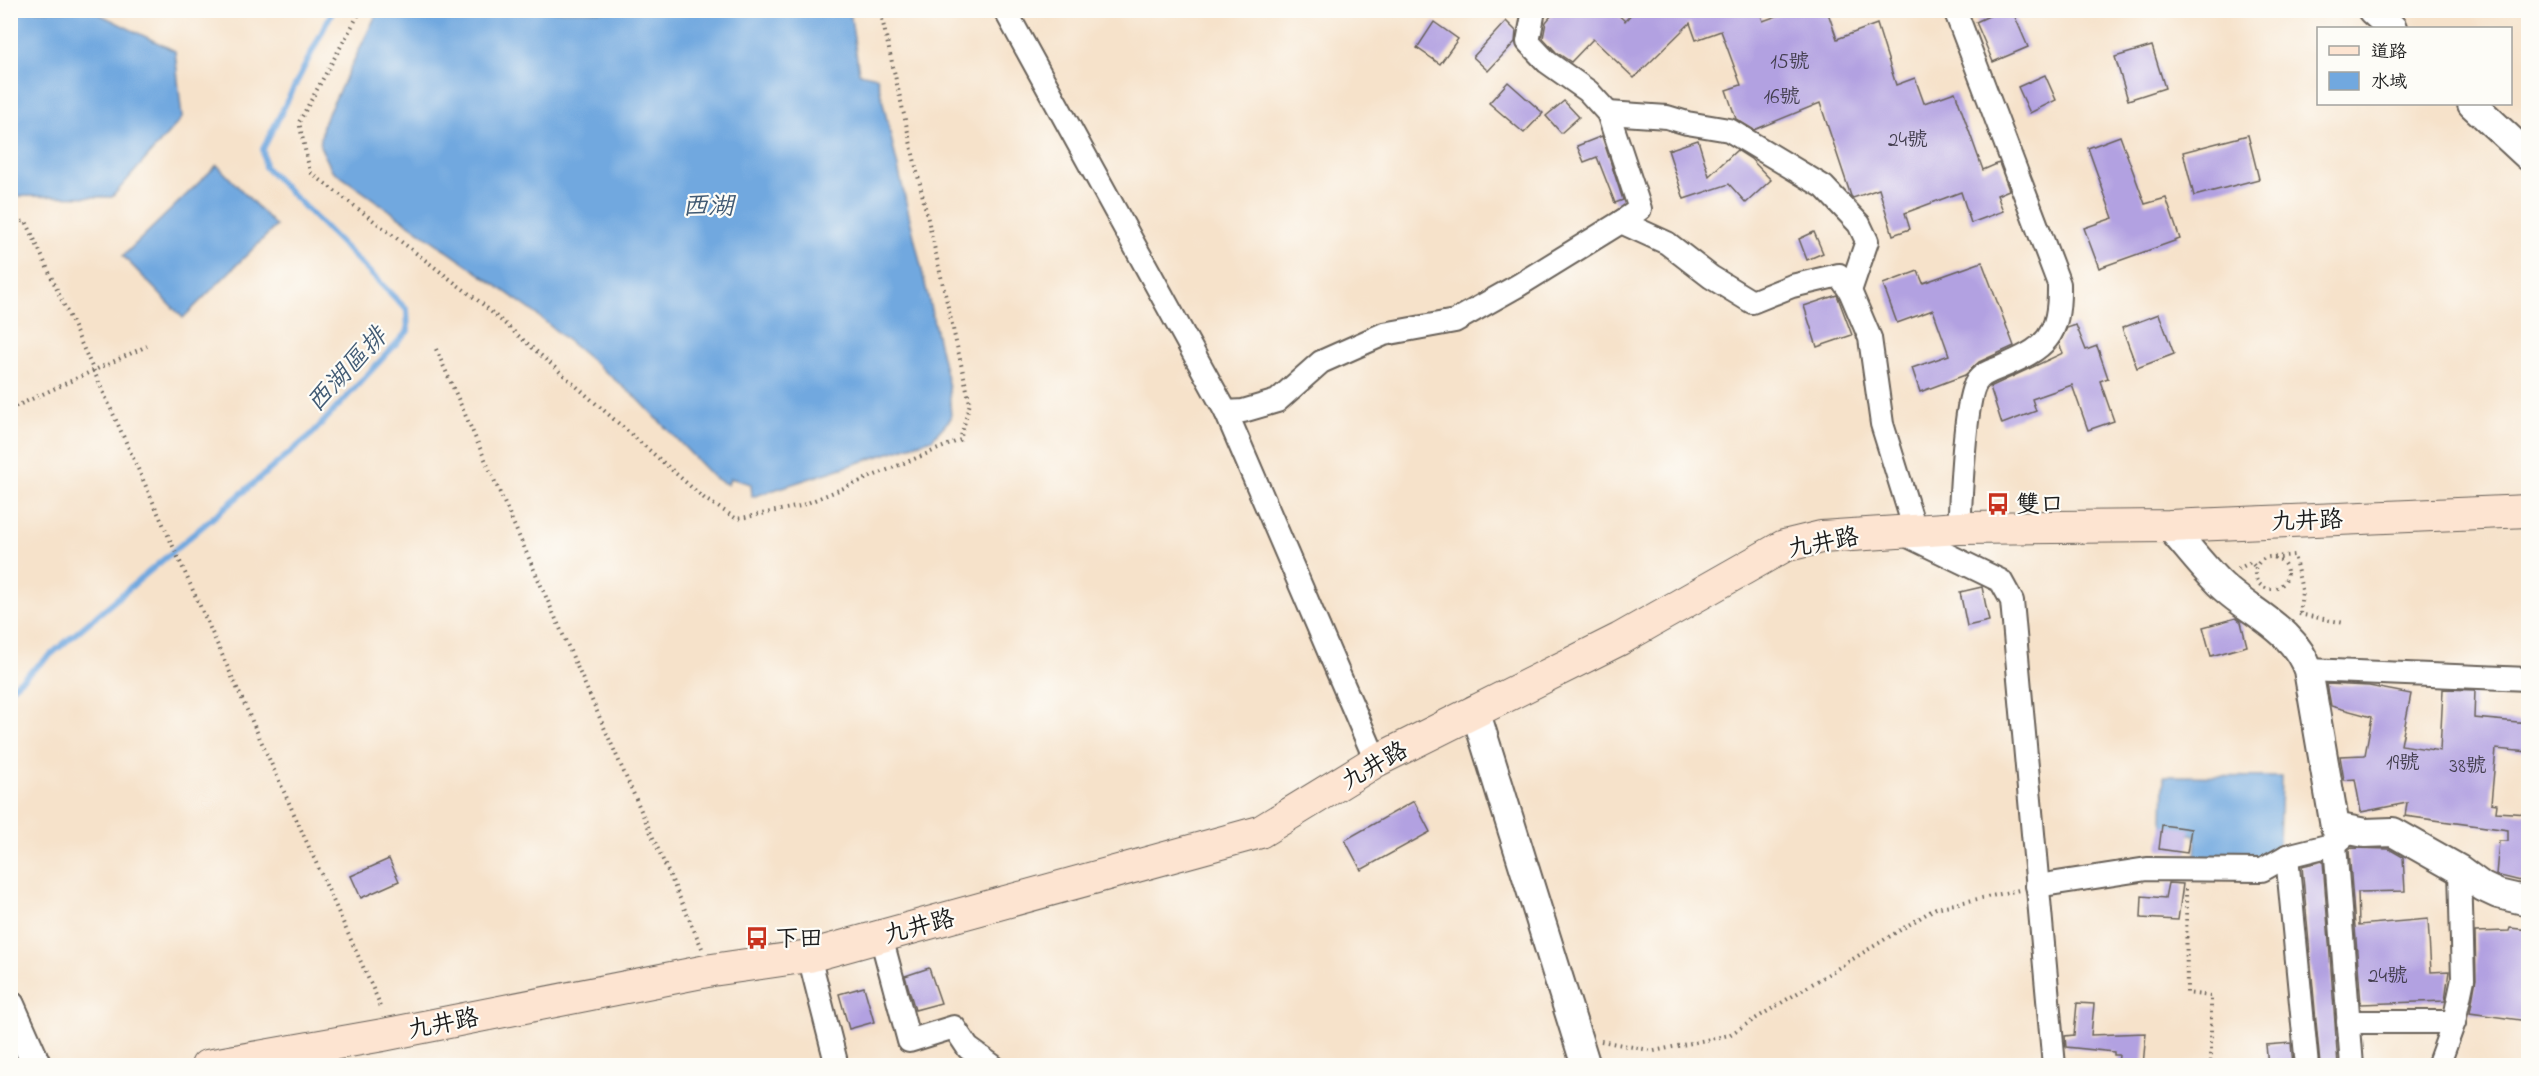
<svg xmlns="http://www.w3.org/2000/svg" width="2539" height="1076" font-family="'Indie Flower','LXGW WenKai TC',sans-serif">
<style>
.water{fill:#71a8df;stroke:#46627e;stroke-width:1.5}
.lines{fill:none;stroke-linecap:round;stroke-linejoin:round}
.stream{stroke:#71a8df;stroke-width:6}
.building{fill:#b2a1e1}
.minor-casing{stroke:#686159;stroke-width:26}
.tertiary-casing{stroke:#686159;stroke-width:32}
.secondary-casing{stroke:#686159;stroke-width:34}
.path{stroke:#686159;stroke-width:4;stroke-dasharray:1.5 4.5;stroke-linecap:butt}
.minor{stroke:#fff;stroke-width:22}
.tertiary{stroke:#fff;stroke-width:28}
.secondary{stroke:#fde4d1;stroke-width:32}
.labels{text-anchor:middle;stroke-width:4.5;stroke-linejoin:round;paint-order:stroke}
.number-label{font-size:21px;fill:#423d4d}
.poi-label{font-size:24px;fill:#1c1c1c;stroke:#fdfcf7;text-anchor:start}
.street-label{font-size:24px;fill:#1c1c1c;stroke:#fdfcf7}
.water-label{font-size:26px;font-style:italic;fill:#425b74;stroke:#fdfcf7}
</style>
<rect width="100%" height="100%" fill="#fdfcf7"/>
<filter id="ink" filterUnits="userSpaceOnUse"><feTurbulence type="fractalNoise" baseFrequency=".0167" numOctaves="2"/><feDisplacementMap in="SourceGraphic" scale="12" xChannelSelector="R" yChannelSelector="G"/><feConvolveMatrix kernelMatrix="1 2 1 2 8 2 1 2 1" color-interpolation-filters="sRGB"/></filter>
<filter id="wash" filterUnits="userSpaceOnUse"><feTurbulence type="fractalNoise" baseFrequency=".008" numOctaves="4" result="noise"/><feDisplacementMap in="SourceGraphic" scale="24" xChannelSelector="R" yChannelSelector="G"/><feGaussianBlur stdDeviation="1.35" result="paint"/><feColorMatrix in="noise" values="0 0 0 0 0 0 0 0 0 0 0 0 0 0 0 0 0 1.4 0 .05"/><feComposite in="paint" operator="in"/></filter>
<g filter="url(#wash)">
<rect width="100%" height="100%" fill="#f6e2ca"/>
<!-- water -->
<g class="water">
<path d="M 11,10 L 93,11 L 175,51 L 182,118 L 112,197 L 11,196 Z"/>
<path d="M 378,11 L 850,11 L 859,73 L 877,77 L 949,387 L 951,418 L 932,439 L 752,497 L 751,484 L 730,478 L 728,485 L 714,478 L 639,400 L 531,310 L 332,170 L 320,146 L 323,124 Z"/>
<path d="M 217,165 L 276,226 L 183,318 L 123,256 Z"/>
<path d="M 2164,776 L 2281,777 L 2279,843 L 2254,864 L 2195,858 L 2196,835 L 2163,830 Z"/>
</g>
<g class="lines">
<!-- stream -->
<path class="stream" d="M 10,689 L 312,434 L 408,331 L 407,310 L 265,167 L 263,149 L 333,10"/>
</g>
<g id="blocks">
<!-- building -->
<g class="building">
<path d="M 1556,10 L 1613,10 L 1625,21 L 1635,10 L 1759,10 L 1763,21 L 1793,10 L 1827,10 L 1837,39 L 1877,24 L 1896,85 L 1915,78 L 1924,103 L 1955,92 L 1983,170 L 1999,163 L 2009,190 L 1997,195 L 2003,211 L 1971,223 L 1961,192 L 1905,213 L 1910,229 L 1893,235 L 1879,189 L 1853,198 L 1851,196 L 1820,103 L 1754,130 L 1736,119 L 1726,90 L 1741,85 L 1721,31 L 1696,40 L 1690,23 L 1634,78 L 1593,39 L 1571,62 L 1556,52 L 1543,38 L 1546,22 Z"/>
<path d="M 2002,10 L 2012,10 L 2028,47 L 1993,62 L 1976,22 Z"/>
<path d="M 1506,21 L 1516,31 L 1515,42 L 1488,71 L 1473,57 Z"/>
<path d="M 1434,22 L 1458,39 L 1440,64 L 1417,48 Z"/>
<path d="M 2152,46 L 2165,88 L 2128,100 L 2115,57 Z"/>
<path d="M 2045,75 L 2056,100 L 2030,113 L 2018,87 Z"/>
<path d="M 1508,82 L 1543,113 L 1524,133 L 1489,103 Z"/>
<path d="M 1564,101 L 1579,117 L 1561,133 L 1546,116 Z"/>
<path d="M 2248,135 L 2259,179 L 2194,196 L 2183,152 Z"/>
<path d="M 1602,136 L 1623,200 L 1615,203 L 1597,157 L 1584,162 L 1577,146 Z"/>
<path d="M 2120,136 L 2145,204 L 2166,198 L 2180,239 L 2099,268 L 2084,228 L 2113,218 L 2088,148 Z"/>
<path d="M 1698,140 L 1709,176 L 1737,150 L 1751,159 L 1771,180 L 1746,203 L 1729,184 L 1684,199 L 1668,150 Z"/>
<path d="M 1814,232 L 1823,253 L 1807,260 L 1799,239 Z"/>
<path d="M 1982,262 L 2014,346 L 1979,362 L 1965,375 L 1920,392 L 1912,368 L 1949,355 L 1933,310 L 1897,323 L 1883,284 L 1918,271 L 1923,283 Z"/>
<path d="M 1837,295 L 1852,335 L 1817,347 L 1804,306 Z"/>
<path d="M 2159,314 L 2174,354 L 2137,368 L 2122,328 Z"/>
<path d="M 2076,325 L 2086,350 L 2097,346 L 2108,378 L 2100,381 L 2114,421 L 2088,430 L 2072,385 L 2032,399 L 2036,411 L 2002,424 L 1990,387 L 2063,353 L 2059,344 L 2067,328 Z"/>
<path d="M 1982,587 L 1989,621 L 1967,626 L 1960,592 Z"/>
<path d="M 2236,618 L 2241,622 L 2247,646 L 2211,656 L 2203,627 Z"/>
<path d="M 2327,684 L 2369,686 L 2411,694 L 2401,745 L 2440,751 L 2443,689 L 2475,690 L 2474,718 L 2529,723 L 2529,752 L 2496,749 L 2491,803 L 2497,804 L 2496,812 L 2529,814 L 2529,883 L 2496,875 L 2499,841 L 2508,841 L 2508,830 L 2405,816 L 2407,803 L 2361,812 L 2355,779 L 2344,780 L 2340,756 L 2365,755 L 2372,717 L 2331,706 Z"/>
<path d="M 1414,801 L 1430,832 L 1361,870 L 1345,840 Z"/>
<path d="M 2162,825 L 2191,829 L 2187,853 L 2159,849 Z"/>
<path d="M 2352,848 L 2389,849 L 2403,857 L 2405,891 L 2358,892 L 2359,925 L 2428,919 L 2431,972 L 2449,971 L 2445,1001 L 2361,1004 L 2349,850 Z"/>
<path d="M 389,859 L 399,881 L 361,898 L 351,876 Z"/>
<path d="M 2323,861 L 2335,1023 L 2338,1065 L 2320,1065 L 2302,866 Z"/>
<path d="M 2168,883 L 2183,884 L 2178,920 L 2141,918 L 2142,896 L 2165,898 Z"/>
<path d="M 2510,928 L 2529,930 L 2527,1021 L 2470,1013 L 2476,979 L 2475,932 L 2509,931 Z"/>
<path d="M 929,968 L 941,1003 L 915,1010 L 905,976 Z"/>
<path d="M 864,987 L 874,1022 L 849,1029 L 839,994 Z"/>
<path d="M 2077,1003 L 2094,1004 L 2091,1035 L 2146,1033 L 2143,1065 L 2118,1065 L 2119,1055 L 2114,1055 L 2114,1052 L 2066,1047 L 2065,1036 L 2074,1035 Z"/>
<path d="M 2291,1043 L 2293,1065 L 2268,1065 L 2266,1045 Z"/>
</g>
</g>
</g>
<g filter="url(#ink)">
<use href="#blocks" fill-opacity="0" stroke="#686159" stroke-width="1.5"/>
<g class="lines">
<!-- minor casing -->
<g class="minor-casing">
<g id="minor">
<path d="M 1005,10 L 1226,412 L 1376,761"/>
<path d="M 1534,10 L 1528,42 L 1547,62 L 1588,91 L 1608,113 L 1640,209 L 1621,222"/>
<path d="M 1955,10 L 2059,284 C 2060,338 2046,348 1999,368 C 1991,371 1981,374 1976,383 C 1964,402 1961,500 1959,528"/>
<path d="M 1608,113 L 1667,117 L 1687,123 L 1729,130 L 1824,187 L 1859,224 L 1867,241 L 1850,291"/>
<path d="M 1226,412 L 1243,411 L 1277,401 L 1321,362 L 1384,334 L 1455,321 L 1519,285 L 1621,222 L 1667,243 L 1711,277 L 1752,302 L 1792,286 L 1839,275 L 1850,291 L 1870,338 L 1882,424 L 1915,530"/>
<path d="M 1902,533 L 2001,581 L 2012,601 L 2054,1066"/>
<path d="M 2308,670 L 2528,679"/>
<path d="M 2335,844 L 2352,1066"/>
<path d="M 2287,856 L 2307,1066"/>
<path d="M 2037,886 L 2147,869 L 2262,870 L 2287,856 L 2335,844 L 2351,831"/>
<path d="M 881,937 L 909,1041 L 954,1027 L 968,1048 L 993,1066"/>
<path d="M 809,956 L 837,1066"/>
<path d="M 2348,1022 L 2454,1022"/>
<path d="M 2438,1066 L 2454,1022 L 2463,979 L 2460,870"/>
</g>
</g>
<!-- tertiary casing -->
<g class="tertiary-casing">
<g id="tertiary">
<path d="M 2372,10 L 2392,28"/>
<path d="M 2472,104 L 2528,156"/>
<path d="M 2169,526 C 2186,545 2201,565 2219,583 C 2248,612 2294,628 2308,670 L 2335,827 L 2365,833 L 2393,832 L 2460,870 L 2483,887 L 2498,894 L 2528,901"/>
<path d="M 1475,710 L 1586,1066"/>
<path d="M 10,1005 L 37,1066"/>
</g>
</g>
<!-- secondary casing -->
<g class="secondary-casing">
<path id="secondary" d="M 207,1066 L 383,1035 L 712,970 L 809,956 L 1260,832 L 1376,761 L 1620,639 L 1784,546 L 1821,537 L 1959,528 L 2169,526 L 2528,511"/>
</g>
<!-- path -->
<g class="path">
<path d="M 361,10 L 299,122 L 310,172 L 480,302 L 705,499 L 737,519 L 800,506 L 960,440 L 970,403 L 880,10"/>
<path d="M 10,223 L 26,221 L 379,1002 L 380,1010"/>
<path d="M 436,349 L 702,948"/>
<path d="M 10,409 L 147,346"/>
<path d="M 2274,557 L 2294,555 L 2302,590 L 2300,615"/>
<circle cx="2271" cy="573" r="16"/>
<path d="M 2238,569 L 2251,562 L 2256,568"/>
<path d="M 2299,614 L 2344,623"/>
<path d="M 2186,889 L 2187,993 L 2211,996 L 2211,1066"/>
<path d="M 1601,1041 L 1654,1051 L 1729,1035 L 1936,908 L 2019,890"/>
</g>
<!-- minor -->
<use href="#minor" class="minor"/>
<!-- tertiary -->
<use href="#tertiary" class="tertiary"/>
<!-- secondary -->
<use href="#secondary" class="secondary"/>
</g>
</g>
<!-- icons -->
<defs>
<g id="bus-bare" transform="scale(1.8)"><path d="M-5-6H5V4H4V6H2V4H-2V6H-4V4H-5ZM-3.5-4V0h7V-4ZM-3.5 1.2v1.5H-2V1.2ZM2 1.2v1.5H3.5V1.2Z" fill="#c8321e" stroke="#fdfcf7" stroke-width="2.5" paint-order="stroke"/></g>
</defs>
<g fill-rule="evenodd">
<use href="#bus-bare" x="1998" y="504"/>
<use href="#bus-bare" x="757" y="938"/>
</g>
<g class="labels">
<!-- number labels -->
<g class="number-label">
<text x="1790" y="68">15號</text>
<text x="1782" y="103">16號</text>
<text x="1908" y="146">24號</text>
<text x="2403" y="769">19號</text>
<text x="2468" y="772">38號</text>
<text x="2388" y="982">24號</text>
</g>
<!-- poi labels -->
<g class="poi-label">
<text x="2016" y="512">雙口</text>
<text x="775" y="946">下田</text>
</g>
<!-- street labels -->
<g class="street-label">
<text transform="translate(2307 520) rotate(-2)" y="8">九井路</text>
<text transform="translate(1823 542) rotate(-11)" y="8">九井路</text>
<text transform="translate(1374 765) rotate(-30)" y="8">九井路</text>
<text transform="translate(919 926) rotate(-15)" y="8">九井路</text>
<text transform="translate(443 1023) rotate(-11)" y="8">九井路</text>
</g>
<!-- water labels -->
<g class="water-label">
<text x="708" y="214">西湖</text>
<text transform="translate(346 369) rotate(-47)" y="9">西湖區排</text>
</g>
</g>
<!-- margin -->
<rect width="2539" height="1076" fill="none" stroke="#fdfcf7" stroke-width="36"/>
<!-- legend -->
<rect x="2317" y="27" width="195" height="78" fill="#fdfcf7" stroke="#a3a29f" stroke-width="1.5"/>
<rect x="2329" y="46" width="30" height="9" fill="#fde4d1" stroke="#a3a29f" stroke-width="1.5"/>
<text x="2371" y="57" font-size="18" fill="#1c1c1c">道路</text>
<rect x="2329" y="72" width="30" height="18" fill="#71a8df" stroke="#a3a29f" stroke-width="1.5"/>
<text x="2371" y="87" font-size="18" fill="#1c1c1c">水域</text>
</svg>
